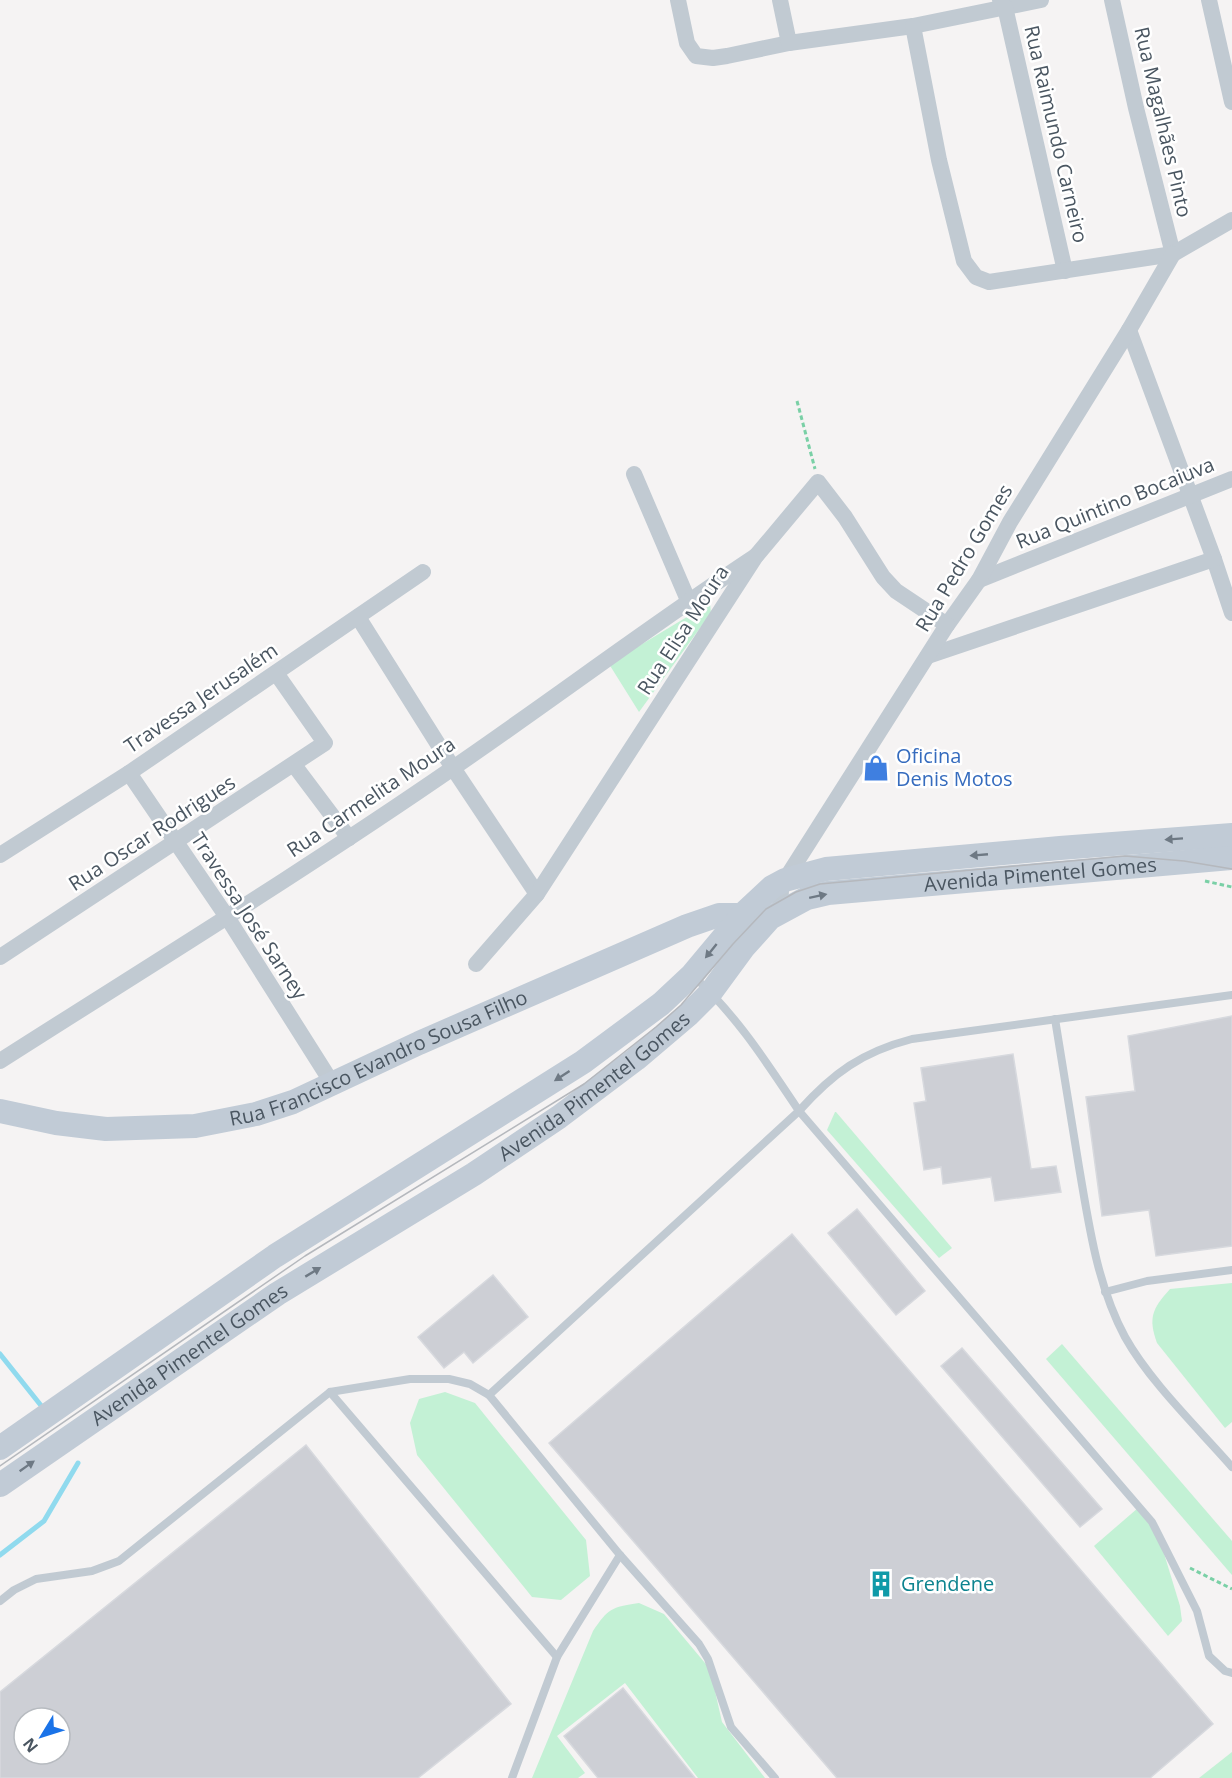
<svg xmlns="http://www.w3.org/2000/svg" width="1232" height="1778" font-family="'Open Sans',sans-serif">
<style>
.green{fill:#c3f1d5}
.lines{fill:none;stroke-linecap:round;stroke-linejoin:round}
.stream{stroke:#90daee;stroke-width:5}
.building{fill:#cdcfd5;stroke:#d7d9de;stroke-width:1.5;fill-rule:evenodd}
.path{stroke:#7ad0a6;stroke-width:3;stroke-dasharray:4.5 3;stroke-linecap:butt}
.lane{stroke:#c1cad2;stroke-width:8}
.street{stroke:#c1cad2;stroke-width:16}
.secondary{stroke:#c1cbd6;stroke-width:24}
.tram{stroke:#b5b8bd;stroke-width:1.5}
.oneway{fill:#6e7984}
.labels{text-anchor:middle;stroke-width:5;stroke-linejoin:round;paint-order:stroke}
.street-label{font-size:20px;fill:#4a5661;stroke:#fff}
.shop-label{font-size:20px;fill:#366cbe;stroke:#fff;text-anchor:start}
.culture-label{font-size:20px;fill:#0d838f;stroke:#fff;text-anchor:start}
</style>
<rect width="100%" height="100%" fill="#f5f3f3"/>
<!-- green -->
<g class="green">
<path d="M 710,603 L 711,613 L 639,712 L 609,664 Z"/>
<path d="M 835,1112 L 836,1112 L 952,1248 L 939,1258 L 827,1130 Z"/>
<path d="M 1232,1283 L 1232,1422 L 1225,1428 L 1157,1343 C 1148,1318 1152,1309 1170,1289 Z"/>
<path d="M 1062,1344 L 1232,1541 L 1232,1575 L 1046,1359 Z"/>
<path d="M 445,1392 L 475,1403 L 586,1540 L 590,1576 L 561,1600 L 532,1597 L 417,1455 L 410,1423 L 419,1399 Z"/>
<path d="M 1138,1508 L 1159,1537 L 1180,1606 L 1182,1621 L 1168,1636 L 1094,1546 Z"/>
<path d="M 639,1603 L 664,1614 L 710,1669 L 722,1722 L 765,1778 L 698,1778 L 625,1683 L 557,1736 L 585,1773 L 578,1778 L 532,1778 L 593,1631 C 608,1609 611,1607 639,1603 Z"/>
<path d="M 1232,1752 L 1232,1778 L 1199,1778 Z"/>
</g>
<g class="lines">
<!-- stream -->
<g class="stream">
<path d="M 0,1354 L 43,1408"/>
<path d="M 0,1555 L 44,1521 L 78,1463"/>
</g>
</g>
<!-- building -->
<g class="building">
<path d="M 1232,1016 L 1232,1246 L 1156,1256 L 1149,1210 L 1102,1216 L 1086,1097 L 1135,1091 L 1128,1036 Z"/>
<path d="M 1013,1054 L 1031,1169 L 1056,1166 L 1061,1192 L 995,1201 L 991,1177 L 943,1184 L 941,1167 L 924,1170 L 914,1103 L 926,1101 L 921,1068 Z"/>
<path d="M 857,1209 L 925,1291 L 896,1315 L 828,1233 Z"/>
<path d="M 792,1234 L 1213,1724 L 1150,1778 L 837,1778 L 549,1443 Z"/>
<path d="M 493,1275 L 528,1317 L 473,1363 L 464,1352 L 444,1368 L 418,1337 Z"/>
<path d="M 962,1348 L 1102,1509 L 1080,1527 L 941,1366 Z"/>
<path d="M 306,1445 L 511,1704 L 418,1778 L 0,1778 L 0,1692 ZM 24,1718 L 60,1718 L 60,1754 L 24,1754 Z"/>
<path d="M 623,1688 L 695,1778 L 598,1778 L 564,1736 Z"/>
</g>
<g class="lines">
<!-- path -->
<g class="path">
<path d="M 797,401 L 815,469"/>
<path d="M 1205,881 L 1232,887"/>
<path d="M 1190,1568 L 1232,1589"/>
</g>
<!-- lane -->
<g class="lane">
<path d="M 692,975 C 735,1013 767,1063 799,1111 C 833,1073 862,1052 912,1039 L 1232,995"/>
<path d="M 1055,1019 C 1063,1069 1071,1118 1079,1167 C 1089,1225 1097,1285 1125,1337 C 1150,1382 1198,1428 1232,1467"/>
<path d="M 1105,1292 L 1147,1281 L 1232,1270"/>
<path d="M 330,1392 L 557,1657"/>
<path d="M 489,1395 L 799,1111 L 1152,1522 L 1197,1611 L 1209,1656 L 1225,1671 L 1232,1673"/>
<path d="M 0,1601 L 14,1590 L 36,1579 L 92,1571 L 119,1561 L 330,1392 L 410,1379 L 449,1379 L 470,1384 L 489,1395 L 620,1555 L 699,1644 L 708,1659 L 731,1727 L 775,1778"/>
<path d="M 512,1778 L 557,1657 L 620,1555"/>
</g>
<!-- street -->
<g class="street">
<path d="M 678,0 L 687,43 L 696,56 L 713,58 L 727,56 L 789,43 L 913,26 L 1041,0"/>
<path d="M 780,0 L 789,43"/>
<path d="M 1000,0 L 1005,7 L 1065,271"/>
<path d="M 1112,0 L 1136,108 L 1173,254"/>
<path d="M 1209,0 L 1232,102"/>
<path d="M 913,26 L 939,160 L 964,261 L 976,277 L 989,282 L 1173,254 L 1232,220"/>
<path d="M 1129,330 L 1214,559 L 1232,613"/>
<path d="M 634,474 L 688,600"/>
<path d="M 979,580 L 1232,479"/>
<path d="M 358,617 L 453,768 L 537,894"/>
<path d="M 928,656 L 1214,559"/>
<path d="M 294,765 L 349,838"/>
<path d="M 129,773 L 227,917 L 332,1083"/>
<path d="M 0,855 L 129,773 L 423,572"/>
<path d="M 780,911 L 781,890 L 785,880 L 947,625 L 979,580 L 1010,522 L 1129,330 L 1173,254"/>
<path d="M 0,957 L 325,743 L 276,673"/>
<path d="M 476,964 L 537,894 L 756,556 L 818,482 L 845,517 L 883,577 L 896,591 L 947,625"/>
<path d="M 0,1061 C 152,964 305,870 453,768 C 555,698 653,624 756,556"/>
</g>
<!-- secondary -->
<g class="secondary">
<path id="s1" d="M 0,1111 L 56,1123 L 106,1129 L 195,1126 L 256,1114 L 293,1102 L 419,1043 L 687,926 L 719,915 L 751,915"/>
<path d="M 0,1448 L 275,1256 L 583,1062 L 661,1004 L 692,975 L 743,914 L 772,887 L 785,880 L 826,869 L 1060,848 L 1232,835"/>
<path id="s2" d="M 0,1485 L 277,1294 L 474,1174 L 559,1117 L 636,1059 L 689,1014 L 711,992 L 744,947 L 770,918 L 807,898 L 828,893 L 1232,858"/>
</g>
<!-- tram -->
<path class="tram" d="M 0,1466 L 305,1256 L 584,1084 L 656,1027 L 681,1005 L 733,944 L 766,909 L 796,892 L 820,884 L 1125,856 L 1184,861 L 1232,869"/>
</g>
<!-- one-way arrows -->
<defs><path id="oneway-solid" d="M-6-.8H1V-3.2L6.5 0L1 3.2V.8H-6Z" transform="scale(1.5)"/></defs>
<g class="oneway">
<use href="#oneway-solid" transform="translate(1174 839) rotate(176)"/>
<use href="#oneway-solid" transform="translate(979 855) rotate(175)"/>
<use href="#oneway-solid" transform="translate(818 896) rotate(-12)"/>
<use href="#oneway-solid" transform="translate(711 951) rotate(129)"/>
<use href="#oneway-solid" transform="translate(562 1076) rotate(147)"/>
<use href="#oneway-solid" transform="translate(313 1272) rotate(-31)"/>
<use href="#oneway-solid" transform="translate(27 1466) rotate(-35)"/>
</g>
<!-- icons -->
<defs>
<g id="shop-bare" transform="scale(2.07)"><path d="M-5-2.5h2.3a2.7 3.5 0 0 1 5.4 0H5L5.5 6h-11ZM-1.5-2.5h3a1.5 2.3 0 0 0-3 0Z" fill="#3f7fe0" stroke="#fff" stroke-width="2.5" paint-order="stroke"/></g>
<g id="building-bare" transform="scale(2.07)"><path d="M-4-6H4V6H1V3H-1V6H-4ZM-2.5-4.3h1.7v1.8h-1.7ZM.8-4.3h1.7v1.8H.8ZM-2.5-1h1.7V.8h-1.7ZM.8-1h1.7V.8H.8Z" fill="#0f9aa8" stroke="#fff" stroke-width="2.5" paint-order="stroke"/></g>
</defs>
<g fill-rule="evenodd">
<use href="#shop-bare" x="876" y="768"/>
<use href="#building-bare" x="881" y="1584"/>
</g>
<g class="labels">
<!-- street labels -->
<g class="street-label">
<text transform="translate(1163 122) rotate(77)" y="7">Rua Magalhães Pinto</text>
<text transform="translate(1056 134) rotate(77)" y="7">Rua Raimundo Carneiro</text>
<text transform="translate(1115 503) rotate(-22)" y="7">Rua Quintino Bocaiuva</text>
<text transform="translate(964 558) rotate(-59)" y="7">Rua Pedro Gomes</text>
<text transform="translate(683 630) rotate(-57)" y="7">Rua Elisa Moura</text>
<text transform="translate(201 698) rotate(-34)" y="7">Travessa Jerusalém</text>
<text transform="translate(371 797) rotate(-34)" y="7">Rua Carmelita Moura</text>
<text transform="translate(152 833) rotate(-33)" y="7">Rua Oscar Rodrigues</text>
<text dy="7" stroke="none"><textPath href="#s2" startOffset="1238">Avenida Pimentel Gomes</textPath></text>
<text transform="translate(249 916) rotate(57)" y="7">Travessa José Sarney</text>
<text dy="7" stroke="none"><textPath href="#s1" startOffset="393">Rua Francisco Evandro Sousa Filho</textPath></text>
<text dy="7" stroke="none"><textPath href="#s2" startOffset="716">Avenida Pimentel Gomes</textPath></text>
<text dy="7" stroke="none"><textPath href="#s2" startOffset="230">Avenida Pimentel Gomes</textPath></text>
</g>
<!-- shop labels -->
<g class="shop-label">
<text x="896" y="763">Oficina<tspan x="896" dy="23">Denis Motos</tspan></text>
</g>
<!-- culture labels -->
<g class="culture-label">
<text x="901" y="1591">Grendene</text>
</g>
</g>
<!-- north arrow -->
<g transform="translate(42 1736) rotate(232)"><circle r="28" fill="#ffffff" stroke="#b7bbc0" stroke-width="1.5"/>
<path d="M0-4.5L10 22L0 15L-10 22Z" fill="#1a73e8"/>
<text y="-9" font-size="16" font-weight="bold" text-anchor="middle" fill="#4a5661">N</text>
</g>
</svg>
